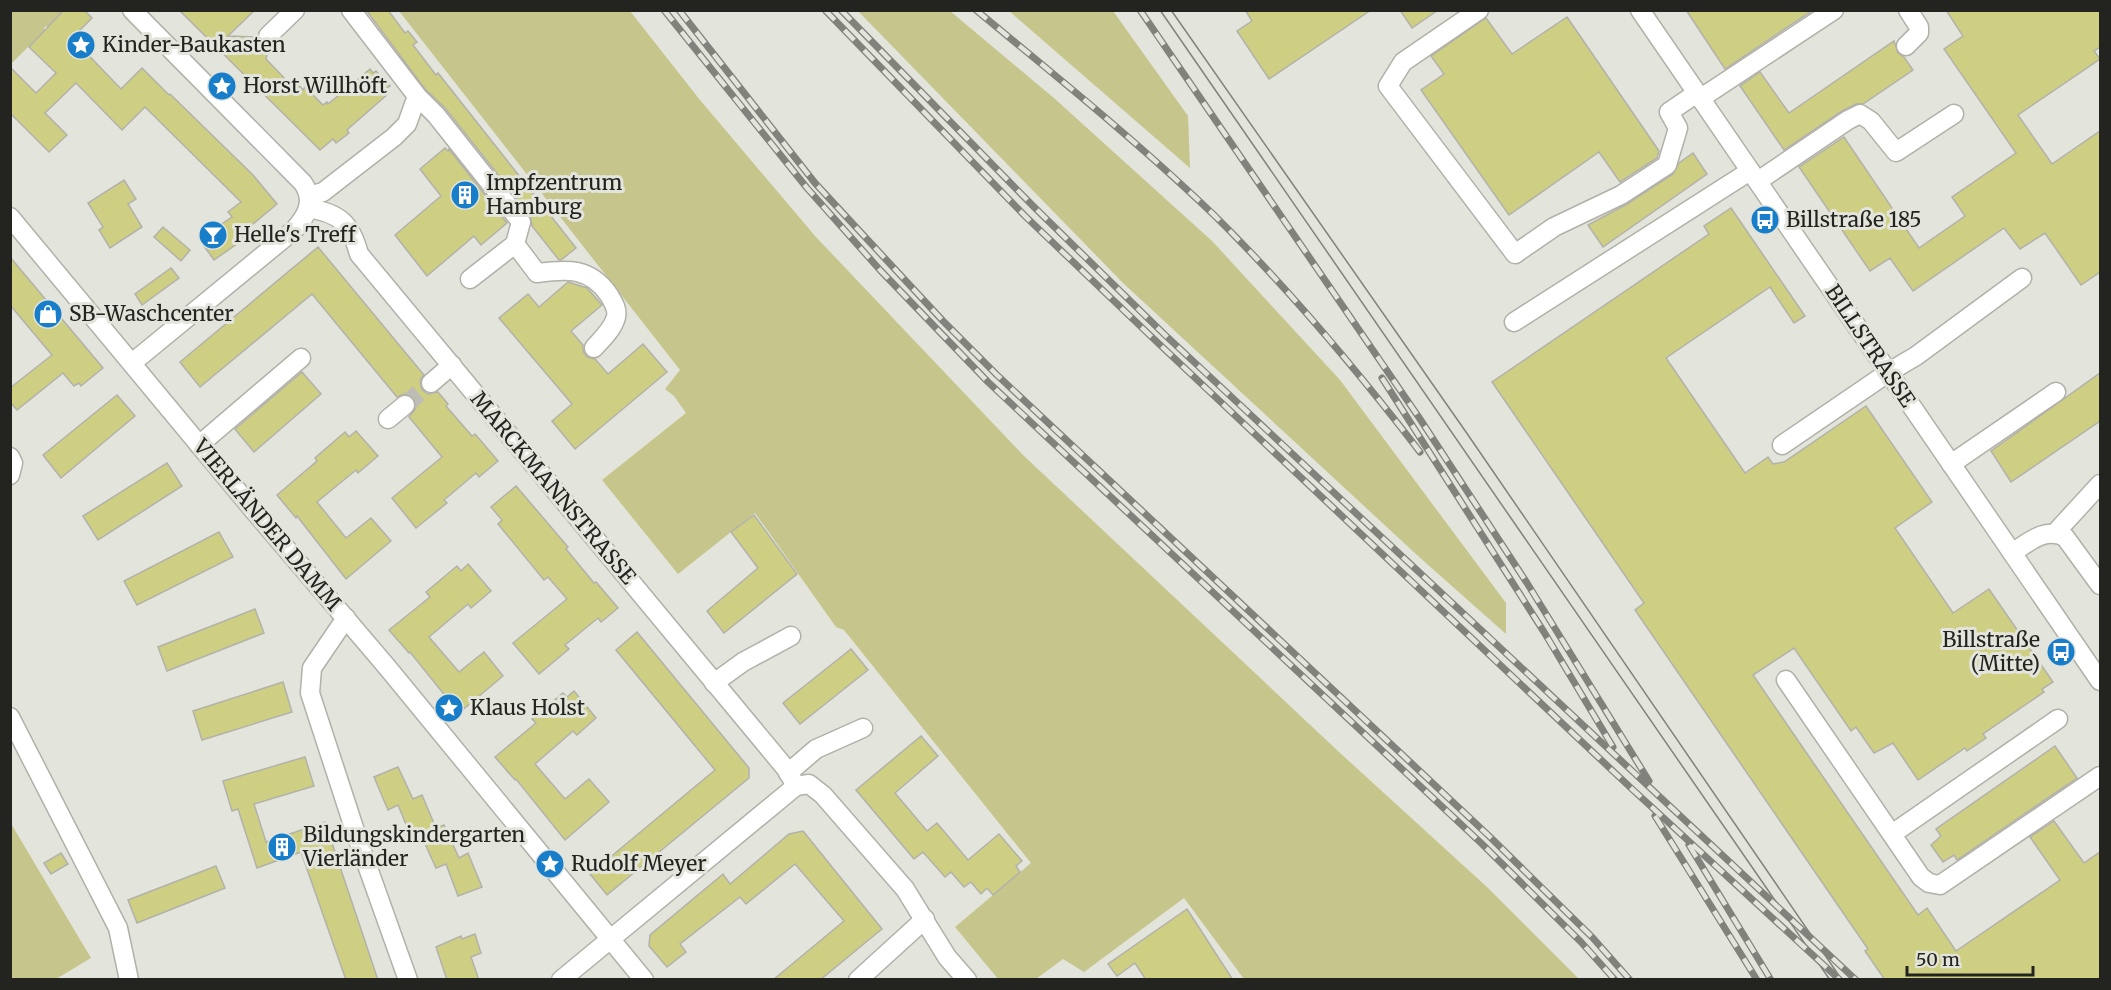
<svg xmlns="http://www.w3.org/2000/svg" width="2111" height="990" font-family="Merriweather,serif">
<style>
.green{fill:#c5c58c}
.building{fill:#cfcf84;stroke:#b1b2aa;stroke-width:1.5}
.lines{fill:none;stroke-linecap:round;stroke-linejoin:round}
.minor-tunnel{stroke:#bdbdb6;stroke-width:18;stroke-dasharray:18 9;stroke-linecap:butt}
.minor-casing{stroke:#b1b1a9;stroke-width:21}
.minor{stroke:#fff;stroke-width:18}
.tram{stroke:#81827c;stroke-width:1.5}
.rail-casing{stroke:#81827c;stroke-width:7}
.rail{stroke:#e3e4db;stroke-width:4.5;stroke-dasharray:14;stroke-linecap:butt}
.labels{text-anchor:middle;stroke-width:6;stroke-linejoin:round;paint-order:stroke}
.poi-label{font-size:21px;fill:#232320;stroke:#e3e4db;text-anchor:start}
.street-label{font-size:21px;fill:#232320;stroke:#e3e4db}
</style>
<rect width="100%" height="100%" fill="#e3e4db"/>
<!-- green -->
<g class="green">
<path d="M 11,11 L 64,11 L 48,27 L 46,26 L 44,28 L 45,30 L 11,64 Z"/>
<path d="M 399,11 L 630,11 L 700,100 L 815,236 L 1024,456 L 1339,752 L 1488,888 L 1579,979 L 1244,979 L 1184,898 L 1084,972 L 1063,959 L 1036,979 L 998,979 L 955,927 L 1031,863 L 844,630 L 836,627 L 755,513 L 678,574 L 602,480 L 686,413 L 674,396 L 665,389 L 680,370 Z"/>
<path d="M 858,11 L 950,11 L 1055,99 L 1212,241 L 1340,380 L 1506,603 L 1506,634 L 1417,555 L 1123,283 Z"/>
<path d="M 1009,11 L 1113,11 L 1188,116 L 1190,168 Z"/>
<path d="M 10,822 L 91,958 L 56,979 L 11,979 Z"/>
</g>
<!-- building -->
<g class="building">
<path d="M 64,10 L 84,10 L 92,18 L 72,38 L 121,89 L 142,68 L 169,95 L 170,94 L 253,175 L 277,204 L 241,234 L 244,239 L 214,260 L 199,239 L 232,217 L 228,212 L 241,202 L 145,107 L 122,130 L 76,83 L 45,113 L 67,135 L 49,152 L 10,113 L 10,67 L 36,93 L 56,73 L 29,47 Z"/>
<path d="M 179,10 L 255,10 L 228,36 L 257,37 L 260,44 L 269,47 L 266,59 L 289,83 L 293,79 L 303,90 L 305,87 L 323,105 L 327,102 L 328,104 L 370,69 L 373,73 L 376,71 L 390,86 L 386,89 L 389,93 L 347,130 L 349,133 L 336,143 L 333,139 L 320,150 Z"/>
<path d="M 366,10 L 388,10 L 405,33 L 408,31 L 417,42 L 413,45 L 436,75 L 438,73 L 576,248 L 561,260 L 559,260 L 532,226 L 530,215 L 445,108 L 425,89 Z"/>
<path d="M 1245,10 L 1371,10 L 1269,79 L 1237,31 L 1252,21 Z"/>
<path d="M 1400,10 L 1438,10 L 1412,28 Z"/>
<path d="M 1686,10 L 1813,10 L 1725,69 Z"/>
<path d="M 1946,10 L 2100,10 L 2100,47 L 2094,51 L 2100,59 L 2018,115 L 2052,164 L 2100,131 L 2100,272 L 2081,285 L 2045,233 L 2020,249 L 2004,228 L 1913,291 L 1890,258 L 1870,271 L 1799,167 L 1844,137 L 1919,248 L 1965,216 L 1952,197 L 2016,153 L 1944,49 L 1963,36 Z"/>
<path d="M 1567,17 L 1659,151 L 1657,158 L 1620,182 L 1599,152 L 1509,215 L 1421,90 L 1444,74 L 1431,56 L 1486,18 L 1512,54 Z"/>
<path d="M 1894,41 L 1898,53 L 1904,57 L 1913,70 L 1863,104 L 1856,104 L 1842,111 L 1784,150 L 1740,86 L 1760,72 L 1789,113 Z"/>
<path d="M 445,148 L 448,151 L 449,149 L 507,223 L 481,245 L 474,236 L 427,276 L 395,235 L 441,196 L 420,169 Z"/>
<path d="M 1693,153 L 1707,174 L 1603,247 L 1588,225 L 1627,204 L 1673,174 L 1679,163 Z"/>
<path d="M 124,180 L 136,199 L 128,204 L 142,227 L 110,248 L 99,230 L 103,227 L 88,203 Z"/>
<path d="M 1731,208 L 1805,316 L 1794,323 L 1770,287 L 1666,358 L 1745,473 L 1768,457 L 1773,464 L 1784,462 L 1866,406 L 1932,502 L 1895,528 L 1953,613 L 1989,589 L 2053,682 L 2042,689 L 2044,692 L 1983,734 L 1986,738 L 1967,751 L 1965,748 L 1918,780 L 1893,743 L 1874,753 L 1856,727 L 1851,731 L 1794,648 L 1753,675 L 1918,915 L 1927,908 L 1956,951 L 2060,880 L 2030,837 L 2054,821 L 2084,863 L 2100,852 L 2100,980 L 1885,980 L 1865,951 L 1868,949 L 1635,610 L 1644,603 L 1492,382 L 1709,234 L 1704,226 Z"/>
<path d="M 163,227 L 190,250 L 181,261 L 154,237 Z"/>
<path d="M 318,247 L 424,375 L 420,380 L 422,390 L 428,394 L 438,392 L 448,404 L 446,406 L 472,436 L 475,434 L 498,461 L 479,477 L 476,473 L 444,500 L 447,503 L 416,528 L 392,498 L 442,457 L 409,417 L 416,408 L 414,398 L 404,394 L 397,397 L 312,294 L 200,387 L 180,362 Z"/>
<path d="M 10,257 L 103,368 L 81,386 L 79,383 L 74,386 L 63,373 L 17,410 L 10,402 L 10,388 L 52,355 L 10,305 Z"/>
<path d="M 171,268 L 179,278 L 142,305 L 135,294 Z"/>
<path d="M 568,282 L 587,288 L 602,305 L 571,331 L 583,345 L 583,351 L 587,357 L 595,359 L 608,374 L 643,344 L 667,372 L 575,449 L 552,421 L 572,404 L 499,318 L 528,294 L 539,307 Z"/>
<path d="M 302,372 L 321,394 L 254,452 L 235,429 Z"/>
<path d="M 2100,373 L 2100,421 L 2011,482 L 1991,451 Z"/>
<path d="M 117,395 L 135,416 L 61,478 L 43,455 Z"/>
<path d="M 356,431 L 378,456 L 358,473 L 356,470 L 317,502 L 346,538 L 371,518 L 391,541 L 346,579 L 297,516 L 296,518 L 277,495 L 317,461 L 315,458 L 345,432 L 349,437 Z"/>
<path d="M 167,463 L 182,486 L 98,540 L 83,516 Z"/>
<path d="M 516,486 L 568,547 L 566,549 L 594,583 L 596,582 L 618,608 L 601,622 L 598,618 L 565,645 L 569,649 L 539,674 L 513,643 L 567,599 L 548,577 L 544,580 L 498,524 L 502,520 L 491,507 Z"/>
<path d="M 754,515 L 797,574 L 724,633 L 707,611 L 758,568 L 731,532 Z"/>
<path d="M 219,532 L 233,557 L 137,605 L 124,581 Z"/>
<path d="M 468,564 L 491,591 L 471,608 L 468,604 L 429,637 L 459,672 L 484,652 L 503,676 L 459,713 L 410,652 L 409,653 L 389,630 L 430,597 L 426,592 L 457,566 L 461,571 Z"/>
<path d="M 255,609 L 264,633 L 167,671 L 158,647 Z"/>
<path d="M 637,632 L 749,768 L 749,778 L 607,895 L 590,874 L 715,770 L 616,650 Z"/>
<path d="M 851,649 L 868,670 L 800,724 L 783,703 Z"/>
<path d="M 283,682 L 292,712 L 202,740 L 193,711 Z"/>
<path d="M 574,691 L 596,718 L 577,735 L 573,731 L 535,764 L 565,799 L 589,779 L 609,802 L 565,840 L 516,779 L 515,780 L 495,757 L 536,723 L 532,719 L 563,693 L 567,697 Z"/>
<path d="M 921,736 L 938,756 L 895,793 L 927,831 L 937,823 L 968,860 L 999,834 L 1022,861 L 1016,866 L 1020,872 L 993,895 L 987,888 L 981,894 L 971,882 L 964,887 L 951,872 L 945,877 L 923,852 L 914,859 L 856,790 Z"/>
<path d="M 2055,746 L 2077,778 L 1957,860 L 1954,855 L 1943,862 L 1931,845 L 1941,836 L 1936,829 Z"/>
<path d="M 305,757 L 314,786 L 254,804 L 266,842 L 325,822 L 378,980 L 346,980 L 301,852 L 257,868 L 238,809 L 232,811 L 223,781 Z"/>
<path d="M 398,767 L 413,799 L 422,795 L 436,828 L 444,825 L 459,858 L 468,853 L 482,887 L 458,896 L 446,864 L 436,868 L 421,835 L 412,839 L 398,805 L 388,810 L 374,777 Z"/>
<path d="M 803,831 L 882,929 L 820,980 L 773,980 L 844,921 L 795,864 L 746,904 L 740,897 L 680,944 L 686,952 L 667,967 L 649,946 L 650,935 L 723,874 L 730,884 L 789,834 Z"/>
<path d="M 61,853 L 68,864 L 51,874 L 44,863 Z"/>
<path d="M 216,866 L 225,888 L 137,923 L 128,900 Z"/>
<path d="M 1187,909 L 1233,980 L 1146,980 L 1135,963 L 1117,976 L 1108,964 Z"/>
<path d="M 475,934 L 481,953 L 471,957 L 479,980 L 447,980 L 436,947 L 461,936 L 462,939 Z"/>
</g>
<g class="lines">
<!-- minor-tunnel -->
<path class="minor-tunnel" d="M 405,405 L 431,383"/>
<!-- minor casing -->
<g class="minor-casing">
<g id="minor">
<path d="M 132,10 L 303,183 C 315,201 307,216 294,230 L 132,363"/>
<path d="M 351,10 L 417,96 L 436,115 L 521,222 L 515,244 L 470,279"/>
<path d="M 1479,10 L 1403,62 L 1388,86 L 1515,254 L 1554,227 L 1621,195 L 1667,165 L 1678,128 L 1669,112 L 1697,93"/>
<path d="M 1640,10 L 2100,681"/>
<path d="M 268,36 L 295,10"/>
<path d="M 1906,46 L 1919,33 L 1919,27 L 1908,10"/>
<path d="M 1701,98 L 1834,10"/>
<path d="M 1758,181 L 1848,120 L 1860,114 L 1871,121 L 1896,152 L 1954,114"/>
<path d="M 309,196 L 323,192 L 394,137 L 407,124 L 417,96"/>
<path d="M 308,208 C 340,213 351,224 359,254 L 787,770 L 796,786"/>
<path d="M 10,217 L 250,506 L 387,667 L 644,980"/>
<path d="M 515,244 L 537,273 C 567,269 590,267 609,295 C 613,302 618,309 616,317 C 613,329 602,339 594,348"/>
<path d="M 1514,322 L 1750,171"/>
<path d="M 431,383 L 452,365"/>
<path d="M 388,419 L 405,405"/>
<path d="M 199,445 L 301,358"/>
<path d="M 1782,445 L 1889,372 L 1916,356 L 2022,278"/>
<path d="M 10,457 L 13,463 L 10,475"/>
<path d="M 1951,464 L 2056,392"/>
<path d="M 2056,532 L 2100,484"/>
<path d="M 2012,553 C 2029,542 2045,527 2065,537 L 2100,585"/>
<path d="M 346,618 L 312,668 L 310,693 L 357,837 L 408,980"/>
<path d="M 1786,680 L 1921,877 L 1929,883 L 1940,885 L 2100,776"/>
<path d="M 714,683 L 743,662 L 791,636"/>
<path d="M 10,717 L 118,928 L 129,980"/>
<path d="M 788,773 L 816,749 L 863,728"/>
<path d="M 796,786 L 809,784 L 823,795 L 905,889 L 947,957 L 967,980"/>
<path d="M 1892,834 L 2058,719"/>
<path d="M 561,980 L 796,786"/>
<path d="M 858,980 L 925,919"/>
</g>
</g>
<!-- minor -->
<use href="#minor" class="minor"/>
<!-- tram -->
<g class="tram">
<path d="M 1160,10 L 1830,980"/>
<path d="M 1171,10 L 1466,432 L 1842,980"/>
</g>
<!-- rail casing -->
<g class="rail-casing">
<g id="rail">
<path d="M 664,10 L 807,188 L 880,270 L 988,382 L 1481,843 L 1581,942 L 1615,980"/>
<path d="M 679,10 L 815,183 L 943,321 L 997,375 L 1488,835 L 1592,937 L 1630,980"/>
<path d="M 825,10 L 1025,216 L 1157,342 L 1632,789 L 1840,980"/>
<path d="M 841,10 L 1034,207 L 1164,334 L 1856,980"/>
<path d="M 976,10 C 1057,77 1139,143 1214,215 C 1289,289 1356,369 1420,452"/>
<path d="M 1140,10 L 1420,419 L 1527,583 L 1649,781"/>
<path d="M 1382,378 L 1544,632 L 1613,747"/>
<path d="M 1655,816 L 1757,980"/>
<path d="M 1689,845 L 1771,980"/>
</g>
</g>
<!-- rail -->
<use href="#rail" class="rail"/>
</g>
<!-- icons -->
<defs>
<g id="sight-disc" transform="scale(1.5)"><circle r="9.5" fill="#187ec9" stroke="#e3e4db"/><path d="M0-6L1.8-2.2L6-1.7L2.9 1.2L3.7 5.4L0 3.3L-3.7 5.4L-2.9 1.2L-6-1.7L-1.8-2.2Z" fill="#fff"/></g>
<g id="building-disc" transform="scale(1.5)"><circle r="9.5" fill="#187ec9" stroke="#e3e4db"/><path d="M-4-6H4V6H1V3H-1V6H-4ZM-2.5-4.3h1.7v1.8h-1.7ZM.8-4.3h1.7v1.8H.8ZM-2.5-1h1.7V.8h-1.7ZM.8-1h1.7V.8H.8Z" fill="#fff"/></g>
<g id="bus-disc" transform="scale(1.5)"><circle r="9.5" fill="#187ec9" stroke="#e3e4db"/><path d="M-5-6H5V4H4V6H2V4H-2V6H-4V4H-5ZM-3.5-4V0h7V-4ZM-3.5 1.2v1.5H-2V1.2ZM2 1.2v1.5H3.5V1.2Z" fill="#fff"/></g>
<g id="bar-disc" transform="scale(1.5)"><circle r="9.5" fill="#187ec9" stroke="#e3e4db"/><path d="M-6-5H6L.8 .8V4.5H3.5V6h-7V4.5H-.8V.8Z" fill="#fff"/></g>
<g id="shop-disc" transform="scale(1.5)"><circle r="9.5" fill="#187ec9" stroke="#e3e4db"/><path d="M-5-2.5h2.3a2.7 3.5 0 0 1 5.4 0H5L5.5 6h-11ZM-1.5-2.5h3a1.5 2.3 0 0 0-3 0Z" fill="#fff"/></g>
</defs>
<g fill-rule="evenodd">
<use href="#sight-disc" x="81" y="45"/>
<use href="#sight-disc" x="222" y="86"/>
<use href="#building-disc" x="465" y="195"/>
<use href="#bus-disc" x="1765" y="220"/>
<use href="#bar-disc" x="213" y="235"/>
<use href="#shop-disc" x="48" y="314"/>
<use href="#bus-disc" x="2061" y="652"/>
<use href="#sight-disc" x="449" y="708"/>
<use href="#building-disc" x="282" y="847"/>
<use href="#sight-disc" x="550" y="864"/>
</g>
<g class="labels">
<!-- poi labels -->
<g class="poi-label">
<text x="102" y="52">Kinder-Baukasten</text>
<text x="243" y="93">Horst Willhöft</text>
<text x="486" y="190">Impfzentrum<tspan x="486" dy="24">Hamburg</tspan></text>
<text x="1786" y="227">Billstraße 185</text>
<text x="234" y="242">Helle's Treff</text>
<text x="69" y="321">SB-Waschcenter</text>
<text x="2040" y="647" text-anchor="end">Billstraße<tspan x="2040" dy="24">(Mitte)</tspan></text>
<text x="470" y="715">Klaus Holst</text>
<text x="303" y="842">Bildungskindergarten<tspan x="303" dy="24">Vierländer</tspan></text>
<text x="571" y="871">Rudolf Meyer</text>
</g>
<!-- street labels -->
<g class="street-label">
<text transform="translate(1870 346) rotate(56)" y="7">BILLSTRASSE</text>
<text transform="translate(553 488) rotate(50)" y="7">MARCKMANNSTRASSE</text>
<text transform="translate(267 525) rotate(50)" y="7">VIERLÄNDER DAMM</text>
</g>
</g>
<!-- border -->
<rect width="2111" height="990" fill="none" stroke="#232320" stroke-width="24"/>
<!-- scale -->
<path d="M1907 966v9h126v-9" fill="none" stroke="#232320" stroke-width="3"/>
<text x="1916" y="966" font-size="18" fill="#232320" stroke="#e3e4db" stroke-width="4.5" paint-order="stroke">50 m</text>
</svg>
